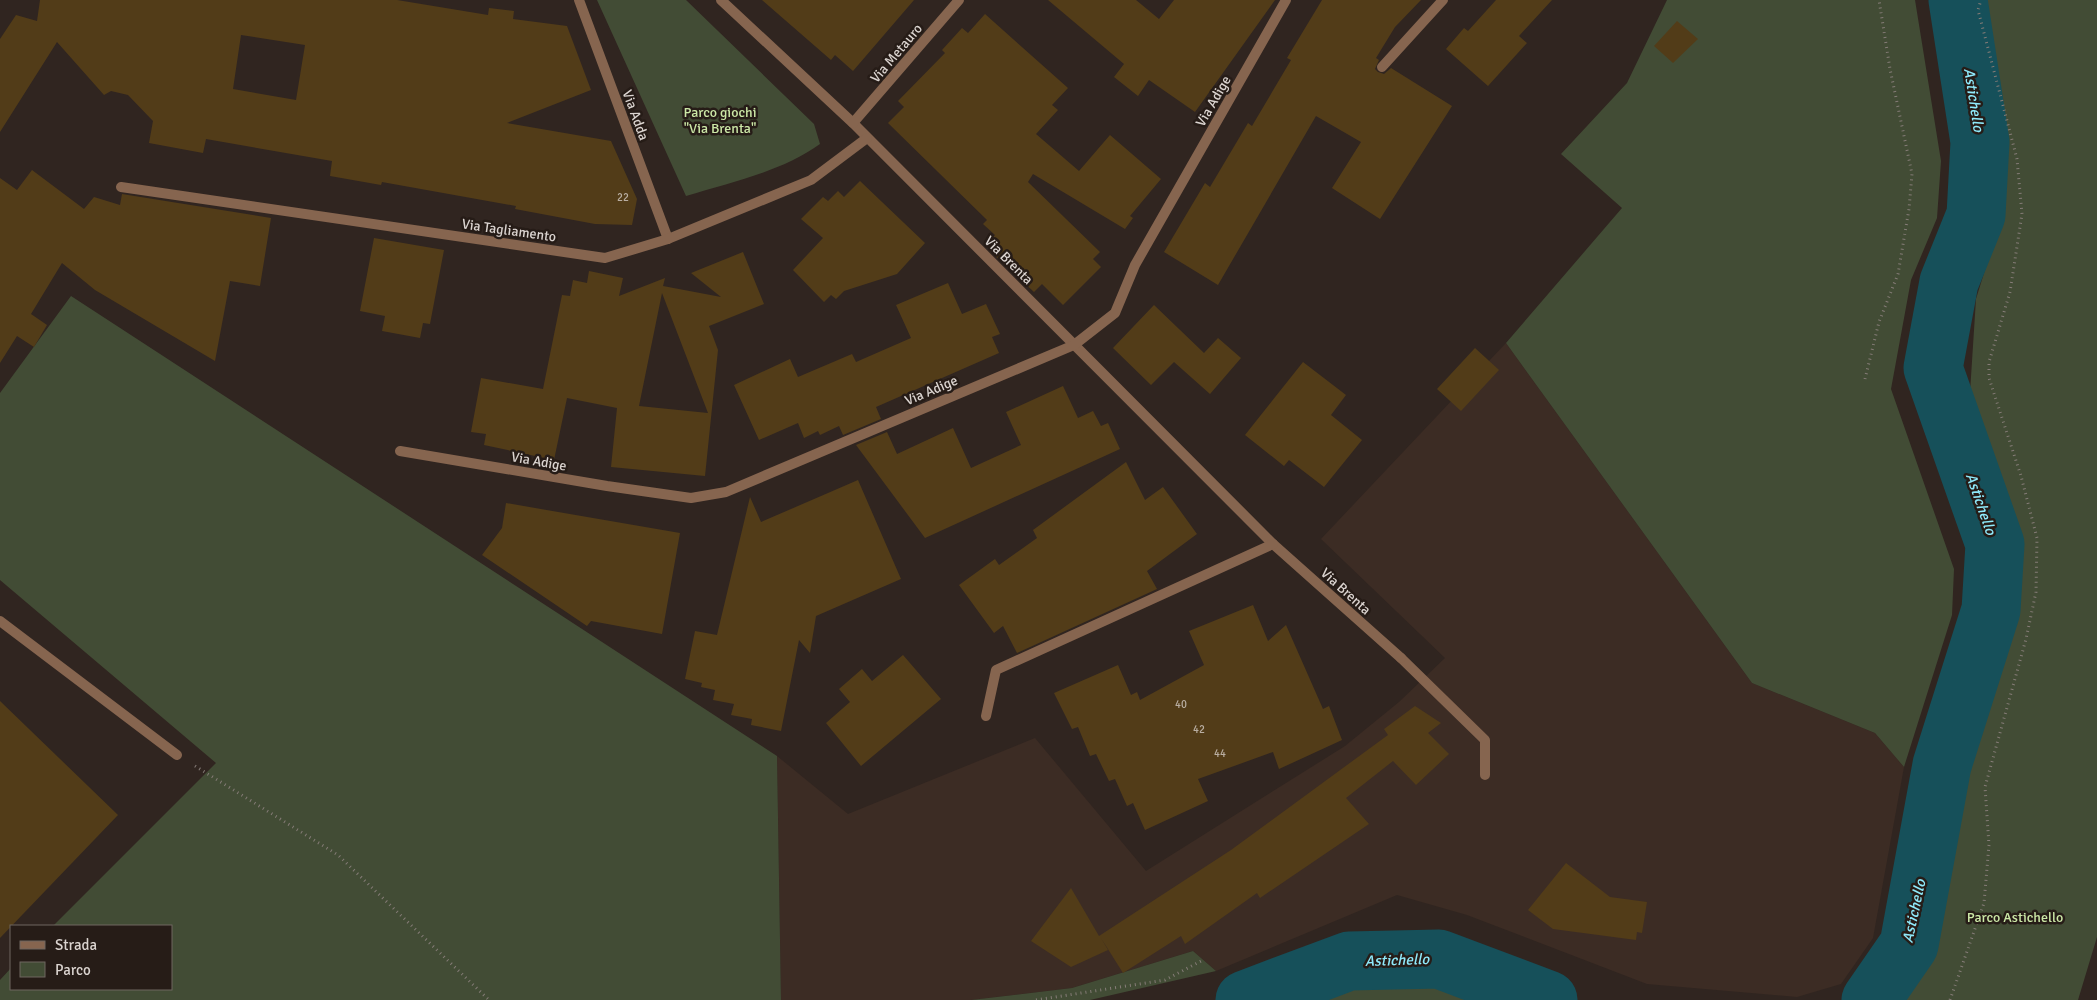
<svg xmlns="http://www.w3.org/2000/svg" width="2097" height="1000" font-family="Signika,sans-serif">
<style>
.built{fill:#3c2c24}
.green{fill:#424c35}
.lines{fill:none;stroke-linecap:round;stroke-linejoin:round}
.river{stroke:#16505a;stroke-width:59}
.building{fill:#523c18;fill-rule:evenodd}
.path{stroke:#857c77;stroke-width:3;stroke-dasharray:1 4;stroke-linecap:butt}
.lane{stroke:#86654f;stroke-width:10}
.street{stroke:#86654f;stroke-width:10}
.labels{text-anchor:middle;stroke-width:5;stroke-linejoin:round;paint-order:stroke}
.number-label{font-size:11px;fill:#b9aea2}
.street-label{font-size:14px;fill:#dbd4d0;stroke:#261c17}
.park-label{font-size:14px;fill:#cce8a7;stroke:#261c17}
.water-label{font-size:15px;font-style:italic;fill:#8feafb;stroke:#261c17}
</style>
<rect width="100%" height="100%" fill="#302520"/>
<!-- built -->
<path class="built" d="M 1506,343 L 1752,683 L 1875,733 L 1904,767 L 1873,938 L 1841,984 L 1797,997 L 1647,984 L 1467,915 L 1397,895 L 1216,971 L 1193,951 L 1072,988 L 971,1000 L 781,1000 L 777,756 L 848,814 L 1035,738 L 1146,871 L 1345,746 L 1399,702 L 1445,658 L 1321,539 Z"/>
<!-- green -->
<g class="green">
<path d="M 597,0 L 686,0 L 814,124 L 820,144 C 781,172 731,182 686,196 Z"/>
<path d="M 1667,0 L 1915,0 L 1941,161 L 1937,218 L 1911,280 L 1891,389 L 1954,569 L 1952,615 L 1904,767 L 1875,733 L 1752,683 L 1506,343 L 1622,208 L 1561,154 L 1627,83 Z"/>
<path d="M 1973,0 L 2097,0 L 2097,937 L 2078,1000 L 1885,1000 L 1937,890 L 2017,558 L 1969,408 L 1976,299 L 2006,202 L 1971,10 Z"/>
<path d="M 71,296 L 777,756 L 781,1000 L 0,1000 L 0,980 L 11,968 L 11,989 L 171,989 L 171,926 L 53,926 L 216,763 L 0,580 L 0,393 Z"/>
<path d="M 1193,951 L 1216,971 L 1090,1000 L 971,1000 L 1072,988 Z"/>
<path d="M 1466,987 L 1506,1000 L 1279,1000 L 1312,989 Z"/>
</g>
<g class="lines">
<!-- river -->
<g class="river">
<path d="M 1245,1000 L 1349,961 L 1439,959 L 1548,1000"/>
<path d="M 1871,1000 L 1909,945 L 1942,765 L 1991,610 L 1995,544 L 1933,368 L 1949,282 L 1976,215 L 1980,142 L 1958,0"/>
</g>
</g>
<!-- building -->
<g class="building">
<path d="M 40,0 L 397,0 L 488,15 L 489,8 L 514,11 L 513,19 L 567,26 L 591,90 L 507,123 L 611,141 L 637,199 L 632,225 L 595,224 L 515,209 L 516,206 L 382,182 L 381,185 L 330,176 L 332,161 L 206,139 L 203,153 L 149,143 L 153,121 L 128,95 L 111,91 L 104,95 L 57,42 L 0,132 L 0,39 L 16,15 L 37,21 ZM 241,35 L 305,45 L 296,100 L 233,89 Z"/>
<path d="M 762,0 L 914,0 L 853,71 L 835,55 L 831,60 Z"/>
<path d="M 1048,0 L 1136,0 L 1159,19 L 1174,0 L 1275,0 L 1195,112 L 1149,80 L 1138,96 L 1114,77 L 1124,64 Z"/>
<path d="M 1322,0 L 1421,0 L 1395,27 L 1376,58 L 1379,60 L 1375,69 L 1378,72 L 1384,74 L 1391,68 L 1452,106 L 1380,219 L 1332,188 L 1361,142 L 1316,116 L 1218,285 L 1164,252 L 1205,183 L 1210,187 L 1248,123 L 1252,126 L 1291,60 L 1287,58 Z"/>
<path d="M 1496,0 L 1552,0 L 1519,36 L 1527,43 L 1488,86 L 1446,49 L 1464,28 L 1468,31 Z"/>
<path d="M 985,14 L 1068,88 L 1052,105 L 1058,110 L 1036,134 L 1079,171 L 1110,135 L 1161,179 L 1130,216 L 1133,218 L 1125,229 L 1033,174 L 1028,182 L 1100,252 L 1093,259 L 1101,267 L 1063,305 L 1042,284 L 1034,292 L 989,250 L 996,243 L 992,239 L 995,235 L 983,224 L 987,220 L 888,123 L 904,107 L 898,101 L 945,53 L 942,50 L 962,28 L 968,33 Z"/>
<path d="M 1677,21 L 1698,39 L 1673,63 L 1654,46 Z"/>
<path d="M 32,170 L 84,209 L 94,197 L 120,205 L 122,194 L 271,218 L 260,286 L 230,281 L 215,361 L 95,290 L 62,263 L 31,314 L 47,325 L 34,347 L 17,336 L 0,363 L 0,178 L 17,190 Z"/>
<path d="M 860,181 L 925,243 L 897,274 L 844,291 L 836,299 L 831,295 L 824,302 L 793,270 L 823,238 L 801,219 L 823,197 L 828,201 L 838,191 L 844,197 Z"/>
<path d="M 374,238 L 444,250 L 430,324 L 423,323 L 420,338 L 382,331 L 385,316 L 360,311 Z"/>
<path d="M 743,252 L 764,304 L 709,326 L 718,350 L 705,476 L 611,467 L 617,408 L 567,398 L 554,460 L 484,445 L 486,434 L 471,432 L 481,378 L 543,389 L 562,295 L 570,296 L 573,280 L 587,283 L 589,271 L 623,278 L 619,296 L 665,278 L 663,286 L 721,297 L 691,273 ZM 662,293 L 708,413 L 639,406 Z"/>
<path d="M 948,283 L 962,314 L 986,304 L 1000,334 L 992,337 L 999,353 L 876,407 L 881,419 L 843,435 L 839,426 L 820,435 L 818,431 L 804,438 L 798,423 L 759,440 L 734,385 L 790,359 L 798,377 L 852,354 L 856,362 L 911,338 L 896,305 Z"/>
<path d="M 1154,305 L 1204,353 L 1218,338 L 1241,358 L 1210,394 L 1174,362 L 1151,385 L 1113,348 Z"/>
<path d="M 1475,348 L 1499,370 L 1461,411 L 1437,389 Z"/>
<path d="M 1303,362 L 1346,395 L 1331,415 L 1362,440 L 1324,487 L 1289,460 L 1284,466 L 1245,435 Z"/>
<path d="M 1063,386 L 1078,418 L 1093,411 L 1101,426 L 1108,423 L 1120,449 L 925,538 L 856,445 L 887,432 L 897,454 L 953,428 L 971,468 L 1021,445 L 1006,412 Z"/>
<path d="M 1126,462 L 1145,500 L 1163,487 L 1197,534 L 1147,571 L 1157,589 L 1017,653 L 1003,626 L 994,633 L 959,585 L 995,559 L 999,565 L 1037,538 L 1033,530 Z"/>
<path d="M 858,480 L 901,579 L 816,616 L 810,653 L 799,640 L 781,731 L 751,725 L 752,719 L 731,715 L 734,704 L 713,700 L 715,690 L 701,687 L 702,683 L 685,679 L 695,631 L 717,635 L 750,497 L 761,522 Z"/>
<path d="M 506,503 L 680,533 L 662,634 L 591,621 L 587,626 L 482,555 L 502,528 Z"/>
<path d="M 1253,605 L 1268,641 L 1286,625 L 1323,709 L 1329,706 L 1342,740 L 1279,769 L 1273,752 L 1198,779 L 1208,801 L 1145,830 L 1133,803 L 1127,806 L 1115,779 L 1109,781 L 1096,754 L 1090,756 L 1078,727 L 1072,729 L 1054,693 L 1118,665 L 1131,695 L 1137,692 L 1140,700 L 1204,665 L 1189,631 Z"/>
<path d="M 903,655 L 941,699 L 861,766 L 826,723 L 850,702 L 839,689 L 862,669 L 872,681 Z"/>
<path d="M 0,701 L 118,815 L 0,938 Z"/>
<path d="M 1415,706 L 1441,723 L 1428,733 L 1449,754 L 1416,785 L 1393,761 L 1346,798 L 1369,824 L 1260,898 L 1257,893 L 1185,944 L 1181,936 L 1123,973 L 1101,938 L 1108,950 L 1071,967 L 1031,941 L 1071,888 L 1099,936 L 1231,850 L 1388,735 L 1384,729 Z"/>
<path d="M 1566,863 L 1610,897 L 1647,902 L 1642,933 L 1637,932 L 1636,940 L 1553,929 L 1528,910 Z"/>
</g>
<g class="lines">
<!-- path -->
<g class="path">
<path d="M 1865,379 L 1879,322 L 1898,274 L 1909,209 L 1912,174 L 1890,69 L 1879,0"/>
<path d="M 195,766 L 338,855 L 489,1000"/>
<path d="M 1036,1000 L 1165,980 L 1203,960"/>
<path d="M 1950,1000 L 1984,903 L 1989,845 L 1985,787 L 2026,639 L 2036,592 L 2037,538 L 2021,476 L 1989,378 L 1989,362 L 2010,292 L 2022,214 L 2017,159 L 1978,10 L 1981,0"/>
</g>
<!-- lane -->
<path class="lane" d="M 1401,658 L 1485,740 L 1485,775"/>
<!-- street -->
<g class="street">
<path d="M 579,0 L 668,239"/>
<path d="M 721,0 L 853,123 L 1273,544 L 1401,658"/>
<path d="M 1382,67 L 1443,0"/>
<path d="M 853,123 L 959,0"/>
<path d="M 121,187 L 605,258 L 668,239 L 811,180 L 867,138"/>
<path d="M 400,451 L 607,486 L 691,498 L 726,492 L 1074,345 L 1115,313 L 1135,265 L 1286,0"/>
<path d="M 0,621 L 177,755"/>
<path d="M 986,716 L 996,670 L 1273,544"/>
</g>
</g>
<g class="labels">
<!-- number labels -->
<g class="number-label">
<text x="623" y="201">22</text>
<text x="1181" y="708">40</text>
<text x="1199" y="733">42</text>
<text x="1220" y="757">44</text>
</g>
<!-- street labels -->
<g class="street-label">
<text transform="translate(896 53) rotate(-50)" y="5">Via Metauro</text>
<text transform="translate(1213 101) rotate(-60)" y="5">Via Adige</text>
<text transform="translate(636 115) rotate(70)" y="5">Via Adda</text>
<text transform="translate(509 230) rotate(8)" y="5">Via Tagliamento</text>
<text transform="translate(1009 260) rotate(45)" y="5">Via Brenta</text>
<text transform="translate(931 390) rotate(-23)" y="5">Via Adige</text>
<text transform="translate(539 461) rotate(10)" y="5">Via Adige</text>
<text transform="translate(1346 591) rotate(42)" y="5">Via Brenta</text>
</g>
<!-- park labels -->
<g class="park-label">
<text x="720" y="117">Parco giochi<tspan x="720" dy="16">"Via Brenta"</tspan></text>
<text x="2015" y="922">Parco Astichello</text>
</g>
<!-- water labels -->
<g class="water-label">
<text transform="translate(1974 100) rotate(81)" y="5">Astichello</text>
<text transform="translate(1981 504) rotate(71)" y="5">Astichello</text>
<text transform="translate(1914 911) rotate(-78)" y="5">Astichello</text>
<text transform="translate(1397 960) rotate(-2)" y="5">Astichello</text>
</g>
</g>
<!-- legend -->
<rect x="10" y="925" width="162" height="65" fill="#261c17" stroke="#6e6661"/>
<rect x="20" y="941" width="25" height="8" fill="#86654f" stroke="#6e6661"/>
<text x="55" y="950" font-size="15" fill="#dbd4d0">Strada</text>
<rect x="20" y="962" width="25" height="15" fill="#424c35" stroke="#6e6661"/>
<text x="55" y="975" font-size="15" fill="#dbd4d0">Parco</text>
</svg>
